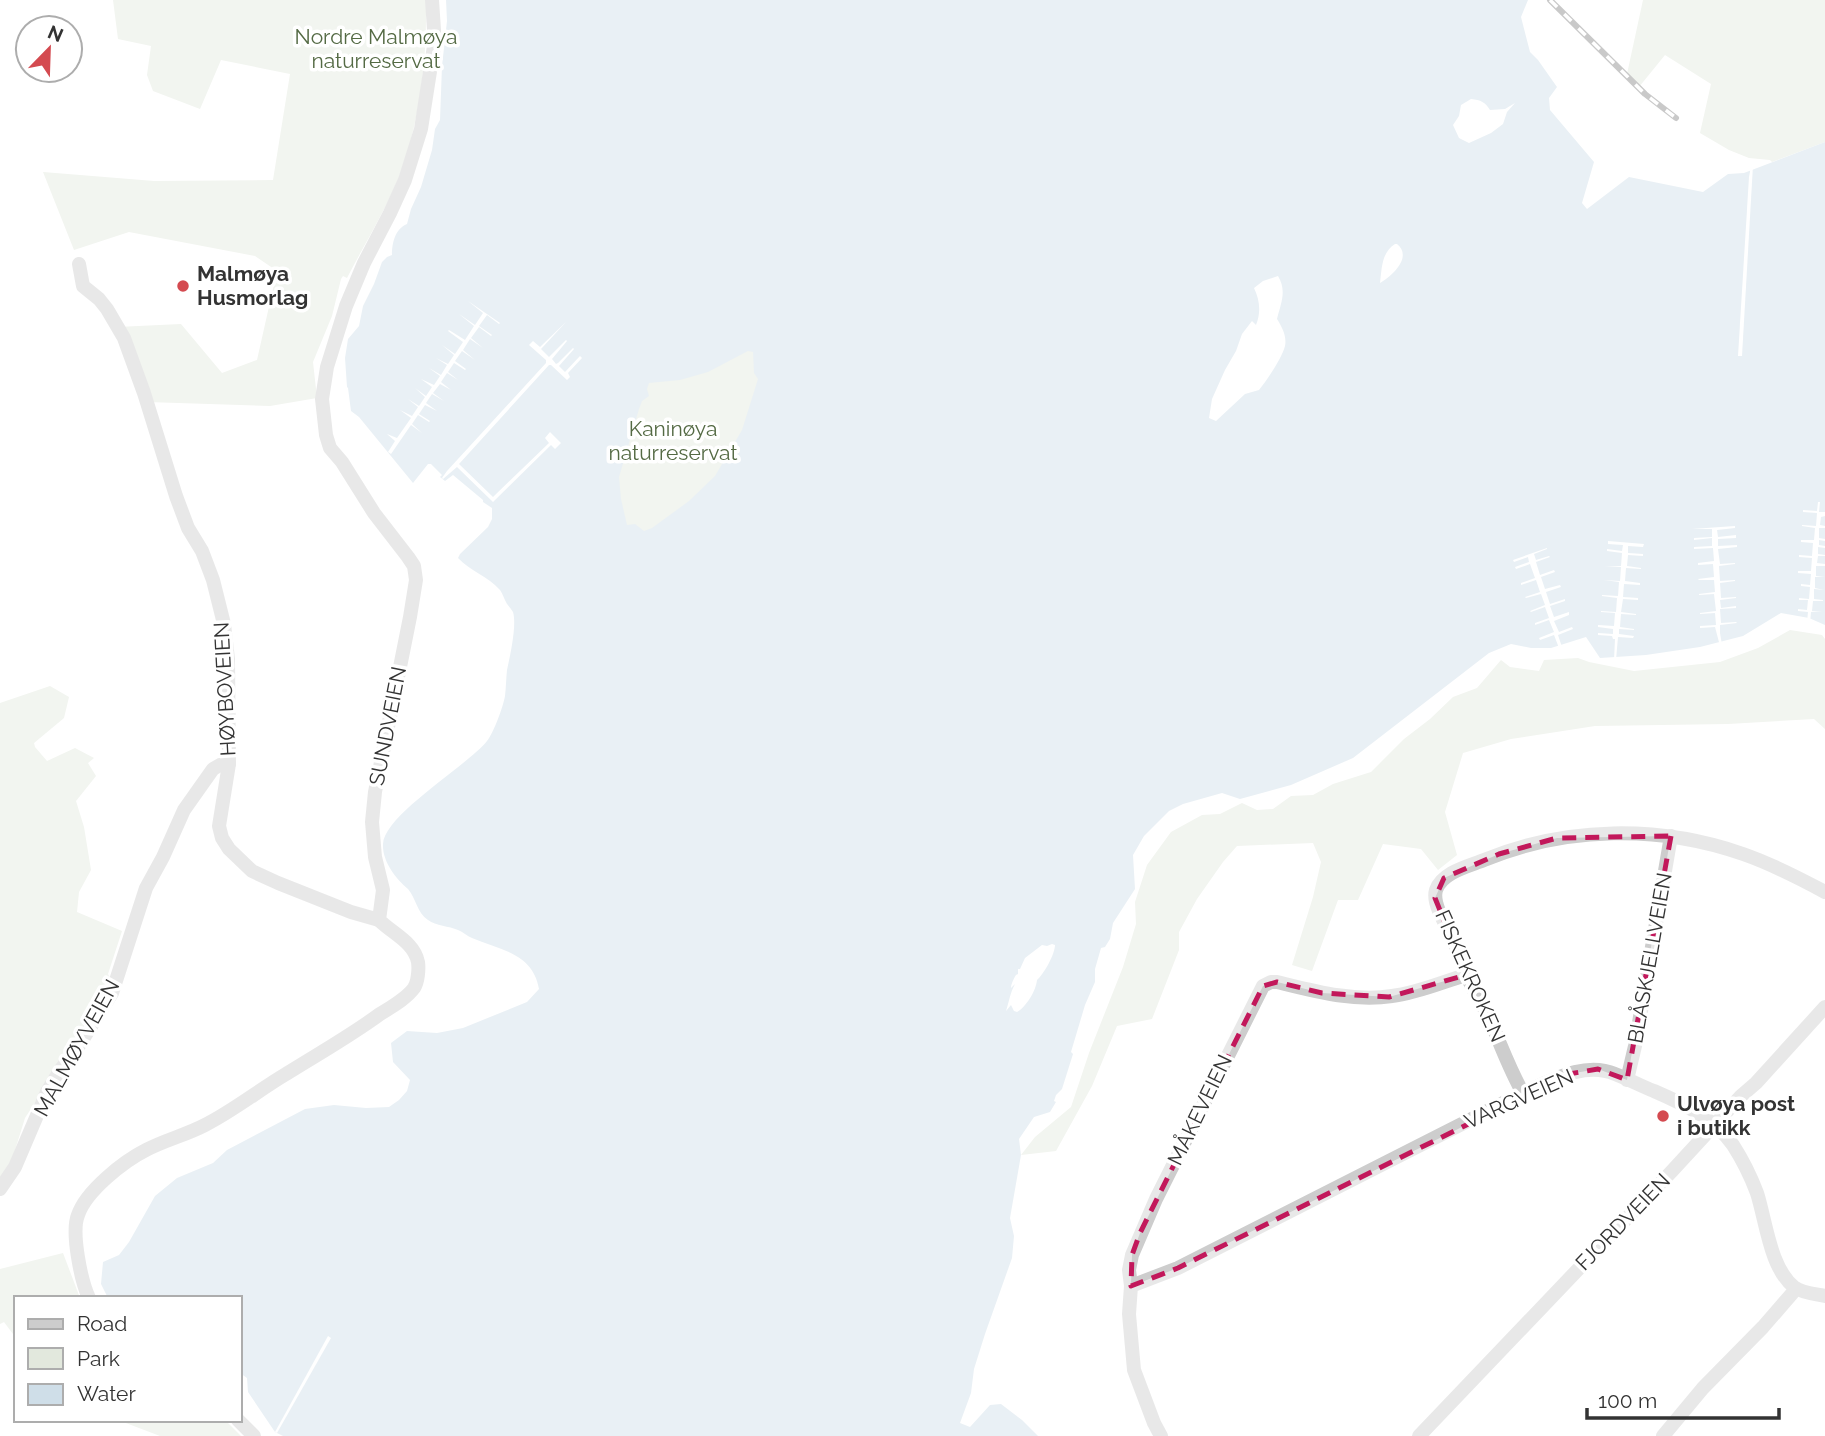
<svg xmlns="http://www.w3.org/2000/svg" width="1825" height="1436" font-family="Raleway,sans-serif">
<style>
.green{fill:#e2e8dd}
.water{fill:#cfdee8;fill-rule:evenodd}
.pier{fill:#fff}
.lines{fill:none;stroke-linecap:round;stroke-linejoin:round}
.street{stroke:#cdcdcd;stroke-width:14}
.rail-casing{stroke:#888;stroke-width:6}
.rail{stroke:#fff;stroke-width:3.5;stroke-dasharray:10;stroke-linecap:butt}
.marked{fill:none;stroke:#c2185b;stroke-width:5;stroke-dasharray:14 9;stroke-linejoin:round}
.poi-dot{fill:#d44a50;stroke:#fff;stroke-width:2.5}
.labels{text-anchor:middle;stroke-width:7;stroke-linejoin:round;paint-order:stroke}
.park-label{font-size:21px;fill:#546a44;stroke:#fff}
.poi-label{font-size:21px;font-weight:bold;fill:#333;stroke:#fff;text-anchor:start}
.street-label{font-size:21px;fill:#333;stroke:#fff}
</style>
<rect width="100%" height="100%" fill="#fff"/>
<!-- green -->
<g class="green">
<path d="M 113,0 L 426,0 C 427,56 421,113 403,166 C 389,205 366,241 347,278 L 343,276 L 341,279 L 332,316 L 313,362 L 317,398 L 270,406 L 147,402 L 117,327 L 181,324 L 222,373 L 257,360 L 277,271 L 255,256 L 129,232 L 74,250 L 43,172 L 154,181 L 273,180 L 290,74 L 221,60 L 200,109 L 153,91 L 147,75 L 151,46 L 118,39 Z"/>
<path d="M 1643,0 L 1825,0 L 1825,142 L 1772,162 L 1770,160 L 1749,158 L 1729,150 L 1700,133 L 1711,84 L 1665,55 L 1639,87 L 1627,74 Z"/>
<path d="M 844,287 L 642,619 L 528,426 Z"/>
<path d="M 1790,630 L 1822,635 L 1825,639 L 1825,729 L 1814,719 L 1728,724 L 1595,726 L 1511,739 L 1463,753 L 1445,812 L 1457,855 L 1438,870 L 1421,849 L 1383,844 L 1358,900 L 1338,900 L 1312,971 L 1292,965 L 1313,897 L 1321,862 L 1313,843 L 1237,846 L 1223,862 L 1197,899 L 1179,932 L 1179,950 L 1152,1019 L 1117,1026 L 1092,1086 L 1056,1151 L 1021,1155 L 1035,1137 L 1071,1107 L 1089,1053 L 1123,967 L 1136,924 L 1135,902 L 1147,865 L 1171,832 L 1202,815 L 1220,814 L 1242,803 L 1257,810 L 1273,809 L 1291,796 L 1313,795 L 1333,784 L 1371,772 L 1404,739 L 1430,719 L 1453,697 L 1477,688 L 1501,660 L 1510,667 L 1539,671 L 1544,660 L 1578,658 L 1589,662 L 1634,671 L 1720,662 L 1758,648 Z"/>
<path d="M 50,686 L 69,697 L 64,718 L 34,743 L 35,747 L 47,761 L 75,748 L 94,758 L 88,763 L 96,776 L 76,801 L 84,827 L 91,870 L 79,892 L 77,912 L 122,931 L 108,974 L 110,978 L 99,993 L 90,1017 L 25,1118 L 11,1163 L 0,1178 L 0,703 Z"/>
<path d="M 63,1253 L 80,1298 L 16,1298 L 16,1338 L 4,1322 L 0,1324 L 0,1269 Z"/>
<path d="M 118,1420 L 225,1420 L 241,1436 L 160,1436 Z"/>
</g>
<!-- water -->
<path class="water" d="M 446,0 L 1528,0 L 1521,17 L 1530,52 L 1538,60 L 1557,87 L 1549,98 L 1550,110 L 1594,162 L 1582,203 L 1587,209 L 1629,177 L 1703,192 L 1728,174 L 1744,173 L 1825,142 L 1825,625 L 1809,618 L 1781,613 L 1743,636 L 1700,647 L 1646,655 L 1600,658 L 1586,637 L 1551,648 L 1531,648 L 1511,644 L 1489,653 L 1353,758 L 1291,785 L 1240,799 L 1222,793 L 1183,804 L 1169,811 L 1144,836 L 1133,855 L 1135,889 L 1113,923 L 1110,939 L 1105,947 L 1101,948 L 1095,969 L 1095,982 L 1085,1005 L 1071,1052 L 1073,1054 L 1062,1089 L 1056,1095 L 1054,1101 L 1056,1102 L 1050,1112 L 1034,1117 L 1019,1139 L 1021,1155 L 1010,1218 L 1014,1236 L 1012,1258 L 985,1334 L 974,1369 L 971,1393 L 960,1423 L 970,1427 L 990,1405 L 1001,1404 L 1022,1420 L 1038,1436 L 283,1436 L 275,1432 L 248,1392 L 247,1378 L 240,1373 L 240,1298 L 108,1298 L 101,1284 L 103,1262 L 119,1255 L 129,1242 L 155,1196 L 177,1178 L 213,1163 L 227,1150 L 305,1109 L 334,1105 L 366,1108 L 389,1107 L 399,1100 L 407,1091 L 410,1080 L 393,1062 L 391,1043 L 407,1031 L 437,1033 L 463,1028 L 527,1002 L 539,989 C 533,953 500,950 472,938 C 467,936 463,932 458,930 C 449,926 436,926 428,920 C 417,913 416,898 408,889 C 396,879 382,861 383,844 C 384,815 468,765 487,741 C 494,732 503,707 505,696 C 506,688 506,679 507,670 C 510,656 517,625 513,612 C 512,610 508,605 507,604 C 504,599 503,594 500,590 C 488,576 470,571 458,558 L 460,554 L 488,527 L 492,519 L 492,508 L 483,502 L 483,500 L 453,475 L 445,481 L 440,477 L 442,475 L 431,464 L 428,464 L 413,483 L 359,417 L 351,411 L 348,388 L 347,387 L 345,358 L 348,339 L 359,326 L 363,306 L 374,284 L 382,262 L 387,257 L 392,255 C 392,243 395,229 407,224 L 411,209 L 421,187 L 432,150 L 435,129 L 440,120 L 442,66 L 447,21 ZM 1471,99 C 1481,100 1485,102 1490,110 L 1505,109 L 1515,103 L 1507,112 L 1503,124 L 1491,133 L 1469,143 L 1459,138 L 1453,125 L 1459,116 L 1461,105 ZM 1395,244 L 1397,244 C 1413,257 1392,276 1380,283 C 1382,269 1381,253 1395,244 ZM 1278,276 C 1287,291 1281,303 1277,319 C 1282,327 1287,336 1285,346 C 1282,358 1267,380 1259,390 L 1245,394 L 1216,421 L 1209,418 L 1212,399 L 1225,370 L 1236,351 L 1242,334 L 1252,321 L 1256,325 C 1261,313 1260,300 1254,288 L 1263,281 ZM 748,351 L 753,352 L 754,373 L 758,379 L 742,430 L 715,476 L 689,501 L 652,528 L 644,531 L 635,524 L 627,525 L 621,499 L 619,477 L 639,409 L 642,401 L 649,396 L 647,389 L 649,383 L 680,380 L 708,372 ZM 1052,944 L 1055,945 C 1055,954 1044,974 1037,980 C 1036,991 1026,1007 1017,1012 L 1014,1011 L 1011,1005 L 1006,1011 C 1009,1002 1010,993 1015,984 L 1011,988 C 1011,984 1014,978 1016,975 L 1018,974 L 1018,969 L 1020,969 L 1025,958 L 1042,945 L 1047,946 Z"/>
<!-- pier -->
<g class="pier">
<path d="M 1753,165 L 1742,356 L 1738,356 L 1749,177 L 1751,166 Z"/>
<path d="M 468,301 L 500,323 L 499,324 L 487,315 L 479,326 L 492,335 L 491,336 L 479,327 L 471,338 L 483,348 L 470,339 L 463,350 L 475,360 L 462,351 L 455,361 L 466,369 L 465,370 L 454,363 L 448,372 L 458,380 L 447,373 L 441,382 L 451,390 L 440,384 L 433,393 L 444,401 L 432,394 L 426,403 L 437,411 L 425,405 L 419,414 L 430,421 L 429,422 L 418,415 L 412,424 L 422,433 L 411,425 L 391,454 L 388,452 L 395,441 L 387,434 L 397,438 L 411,418 L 400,410 L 412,416 L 418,407 L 408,399 L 419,406 L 425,397 L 415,388 L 426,396 L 432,387 L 421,379 L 434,385 L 440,376 L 429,368 L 441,375 L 447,365 L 436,358 L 448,364 L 454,355 L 442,345 L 455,354 L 463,342 L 448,331 L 449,330 L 465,340 L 474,326 L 459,314 L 475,325 L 483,313 Z"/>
<path d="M 566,322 L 541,349 L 549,357 L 566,340 L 567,341 L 552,359 L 556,364 L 558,363 L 573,348 L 574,349 L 559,366 L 565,372 L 580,356 L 582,358 L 568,373 L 570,377 L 567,380 L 551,365 L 549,365 L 459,464 L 493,497 L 549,443 L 545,438 L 550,432 L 561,443 L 555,449 L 551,445 L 493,502 L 457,467 L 443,479 L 442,478 L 447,471 L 546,363 L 546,360 L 529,345 L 533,341 L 540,347 Z"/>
<path d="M 1818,502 L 1820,502 L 1819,512 L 1825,512 L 1825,516 L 1821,517 L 1820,525 L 1825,526 L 1825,528 L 1819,528 L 1819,538 L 1825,539 L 1825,541 L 1819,540 L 1819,545 L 1825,546 L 1825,548 L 1818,547 L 1818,554 L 1825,555 L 1825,556 L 1818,556 L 1817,563 L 1825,564 L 1825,566 L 1816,566 L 1816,576 L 1825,577 L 1815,577 L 1815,588 L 1824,590 L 1814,589 L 1814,599 L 1823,600 L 1823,601 L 1813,601 L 1812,611 L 1822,611 L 1811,612 L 1810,623 L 1807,622 L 1808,612 L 1798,611 L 1798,609 L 1807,610 L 1808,600 L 1799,600 L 1799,598 L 1809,599 L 1810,587 L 1801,586 L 1801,584 L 1810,585 L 1811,574 L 1798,573 L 1798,571 L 1811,571 L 1812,558 L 1799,557 L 1799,555 L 1812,556 L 1813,543 L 1801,542 L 1801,540 L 1814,540 L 1815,528 L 1802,526 L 1802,525 L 1816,526 L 1817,513 L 1803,512 L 1803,510 L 1817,511 Z"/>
<path d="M 1735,526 L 1735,528 L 1717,530 L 1718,537 L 1736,535 L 1736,538 L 1718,539 L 1718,546 L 1737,545 L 1737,547 L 1718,549 L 1720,564 L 1735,563 L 1735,564 L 1719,566 L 1720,581 L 1735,580 L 1735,581 L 1720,583 L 1721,598 L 1736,597 L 1736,598 L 1720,600 L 1721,608 L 1736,606 L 1736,608 L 1720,609 L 1721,623 L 1736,622 L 1737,623 L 1720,625 L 1720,633 L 1722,645 L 1720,646 L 1715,627 L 1700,628 L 1700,626 L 1716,625 L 1715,613 L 1700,614 L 1700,613 L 1716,611 L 1714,594 L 1699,595 L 1699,594 L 1715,592 L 1714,580 L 1699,580 L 1698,579 L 1714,577 L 1713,564 L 1698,565 L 1698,563 L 1714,561 L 1713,548 L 1694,549 L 1694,547 L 1712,546 L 1712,538 L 1694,540 L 1694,538 L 1712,537 L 1712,529 L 1692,529 Z"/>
<path d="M 1608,541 L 1644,544 L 1643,547 L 1628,546 L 1628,553 L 1643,554 L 1643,556 L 1628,555 L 1627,566 L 1641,568 L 1641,569 L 1626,568 L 1625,581 L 1640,583 L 1640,585 L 1624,584 L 1623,597 L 1638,598 L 1638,600 L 1623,599 L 1621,612 L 1636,614 L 1636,615 L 1621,614 L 1620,627 L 1634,629 L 1634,630 L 1619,629 L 1619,634 L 1634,636 L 1633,638 L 1618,637 L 1616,660 L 1614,660 L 1615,639 L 1613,639 L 1612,636 L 1598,635 L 1598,633 L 1613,634 L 1613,629 L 1598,627 L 1598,625 L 1614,626 L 1615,613 L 1601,612 L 1601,611 L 1616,612 L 1617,598 L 1602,596 L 1602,595 L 1618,596 L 1619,582 L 1604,580 L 1620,581 L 1621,567 L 1605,566 L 1621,566 L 1622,553 L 1607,551 L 1607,549 L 1622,551 L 1623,545 L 1608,544 Z"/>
<path d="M 1547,548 L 1547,549 L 1534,554 L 1536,560 L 1549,556 L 1550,557 L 1536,562 L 1540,575 L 1554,570 L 1555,572 L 1541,577 L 1545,589 L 1560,585 L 1561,587 L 1546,592 L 1550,604 L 1565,599 L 1565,601 L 1550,606 L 1554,617 L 1569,612 L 1569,615 L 1554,621 L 1559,632 L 1572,627 L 1573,629 L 1558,635 L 1562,647 L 1559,648 L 1554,635 L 1540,640 L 1539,638 L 1554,632 L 1549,620 L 1535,625 L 1535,623 L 1549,618 L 1545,607 L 1531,612 L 1530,611 L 1545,605 L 1541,594 L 1526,598 L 1525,597 L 1540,592 L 1536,580 L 1521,585 L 1521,583 L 1535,578 L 1530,564 L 1516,569 L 1515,567 L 1529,562 L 1528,557 L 1514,562 L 1513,560 Z"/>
<path d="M 328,1336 L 331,1338 L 277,1433 L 275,1432 Z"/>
</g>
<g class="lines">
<!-- street -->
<g class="street">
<path d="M 79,264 L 83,286 L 99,299 L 107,309 L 124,338 L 144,393 L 176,496 L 188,528 L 202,551 L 213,580 L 224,624 L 228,659 L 229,764 L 219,826 L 222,838 L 229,849 L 252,871 L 278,883 L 351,912 L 379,920"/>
<path d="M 1627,1080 L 1635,1046 L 1671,836"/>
<path d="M 1523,1093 C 1509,1069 1500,1042 1488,1016 C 1481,1002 1472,988 1466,974 C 1463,967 1462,960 1459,954 C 1453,939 1445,925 1439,911 C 1436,904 1434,897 1436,890 C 1442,872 1469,866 1484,860 C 1566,826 1660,825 1743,854 C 1772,864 1799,878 1825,892"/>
<path d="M 0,1189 L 15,1167 L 47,1092 L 61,1069 L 78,1047 L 112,993 L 146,888 L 163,857 L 184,810 L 213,769 L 220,765 L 229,764"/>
<path d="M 1131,1286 L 1178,1268 L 1523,1093 C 1551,1081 1584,1061 1615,1074 C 1628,1079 1641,1086 1654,1091 C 1684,1104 1714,1118 1733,1145 C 1742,1159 1751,1177 1757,1193 C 1766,1221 1770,1268 1794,1287 C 1802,1293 1816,1294 1825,1296"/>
<path d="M 89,1298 C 81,1281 71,1232 78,1215 C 86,1191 124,1161 146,1150 C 165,1140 186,1135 205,1125 C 233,1111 259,1090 286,1074 C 318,1054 350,1036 380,1014 C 391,1007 406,999 414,988 C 418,982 419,969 418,962 C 414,942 393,934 379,920 L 383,890 L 375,857 L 372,822 L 375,792 L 410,617 L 416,580 L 414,566 L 408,557 L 374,513 L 342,462 L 330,448 L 326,435 L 322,399 L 327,367 L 346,306 L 364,263 L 390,213 L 405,180 L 421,129 L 434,46 L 434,30 L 432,0"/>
<path d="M 238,1420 L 254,1436"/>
<path d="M 1161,1436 L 1154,1423 L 1134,1370 L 1129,1314 L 1131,1286 L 1129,1270 L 1132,1255 L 1156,1199 L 1263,986 L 1271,982 L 1277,982 C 1314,991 1354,1002 1392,996 C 1418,993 1442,982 1466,975"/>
<path d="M 1419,1436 L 1672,1171 L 1741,1096 L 1756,1083 L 1825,1007"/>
<path d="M 1663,1436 L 1703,1388 L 1763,1327 L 1796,1289"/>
</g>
<!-- rail casing -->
<g class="rail-casing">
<path id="rail" d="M 1550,0 L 1645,94 L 1676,118"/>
</g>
<!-- rail -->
<use href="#rail" class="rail"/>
</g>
<!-- marked area -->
<path d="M0 0H1825V1436H0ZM 1671,836 L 1627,1080 L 1598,1069 L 1569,1074 L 1178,1268 L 1131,1286 L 1132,1255 L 1140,1233 L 1263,986 L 1277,982 L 1322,993 L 1389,997 L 1466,975 L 1435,898 L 1444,878 L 1499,854 L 1557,838 Z" fill="#fff" fill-opacity=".55" fill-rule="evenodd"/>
<path class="marked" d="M 1671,836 L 1627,1080 L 1598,1069 L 1569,1074 L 1178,1268 L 1131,1286 L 1132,1255 L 1140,1233 L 1263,986 L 1277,982 L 1322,993 L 1389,997 L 1466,975 L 1435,898 L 1444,878 L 1499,854 L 1557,838 Z"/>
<!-- markers -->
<g class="poi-dot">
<circle cx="183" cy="286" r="7"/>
<circle cx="1663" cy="1116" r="7"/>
</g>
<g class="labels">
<!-- park labels -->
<g class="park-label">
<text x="376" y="44">Nordre Malmøya<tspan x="376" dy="24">naturreservat</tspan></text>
<text x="673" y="436">Kaninøya<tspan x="673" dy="24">naturreservat</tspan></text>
</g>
<!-- poi labels -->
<g class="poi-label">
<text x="197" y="281">Malmøya<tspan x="197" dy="24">Husmorlag</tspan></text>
<text x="1677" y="1111">Ulvøya post<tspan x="1677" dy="24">i butikk</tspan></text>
</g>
<!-- street labels -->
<g class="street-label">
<text transform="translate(225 689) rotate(-93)" y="7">HØYBOVEIEN</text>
<text transform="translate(388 726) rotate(-79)" y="7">SUNDVEIEN</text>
<text transform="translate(1650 958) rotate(-80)" y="7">BLÅSKJELLVEIEN</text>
<text transform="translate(1470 976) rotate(66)" y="7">FISKEKROKEN</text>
<text transform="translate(77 1048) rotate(-61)" y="7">MALMØYVEIEN</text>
<text transform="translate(1519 1099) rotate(-24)" y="7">VARGVEIEN</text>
<text transform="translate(1200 1110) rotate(-64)" y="7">MÅKEVEIEN</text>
<text transform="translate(1623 1222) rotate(-46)" y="7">FJORDVEIEN</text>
</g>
</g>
<!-- legend -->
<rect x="14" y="1296" width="228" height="126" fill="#ffffff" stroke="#adadad" stroke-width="2"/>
<rect x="28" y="1319" width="35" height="10" fill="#cdcdcd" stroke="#adadad" stroke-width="2"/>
<text x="77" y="1331" font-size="21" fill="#333333">Road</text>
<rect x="28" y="1348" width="35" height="21" fill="#e2e8dd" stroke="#adadad" stroke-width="2"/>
<text x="77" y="1366" font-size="21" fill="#333333">Park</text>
<rect x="28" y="1384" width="35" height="21" fill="#cfdee8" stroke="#adadad" stroke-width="2"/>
<text x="77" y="1401" font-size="21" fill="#333333">Water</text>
<!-- north arrow -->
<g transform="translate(49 49) rotate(23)"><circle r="33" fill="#ffffff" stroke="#adadad" stroke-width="2"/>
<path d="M0-5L12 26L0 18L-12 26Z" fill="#d44a50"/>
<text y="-10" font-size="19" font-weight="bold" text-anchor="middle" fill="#333333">N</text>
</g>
<!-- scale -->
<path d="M1587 1408v10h192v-10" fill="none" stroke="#333333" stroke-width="3.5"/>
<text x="1598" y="1408" font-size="21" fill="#333333" stroke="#ffffff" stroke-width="5" paint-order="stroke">100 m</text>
</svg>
